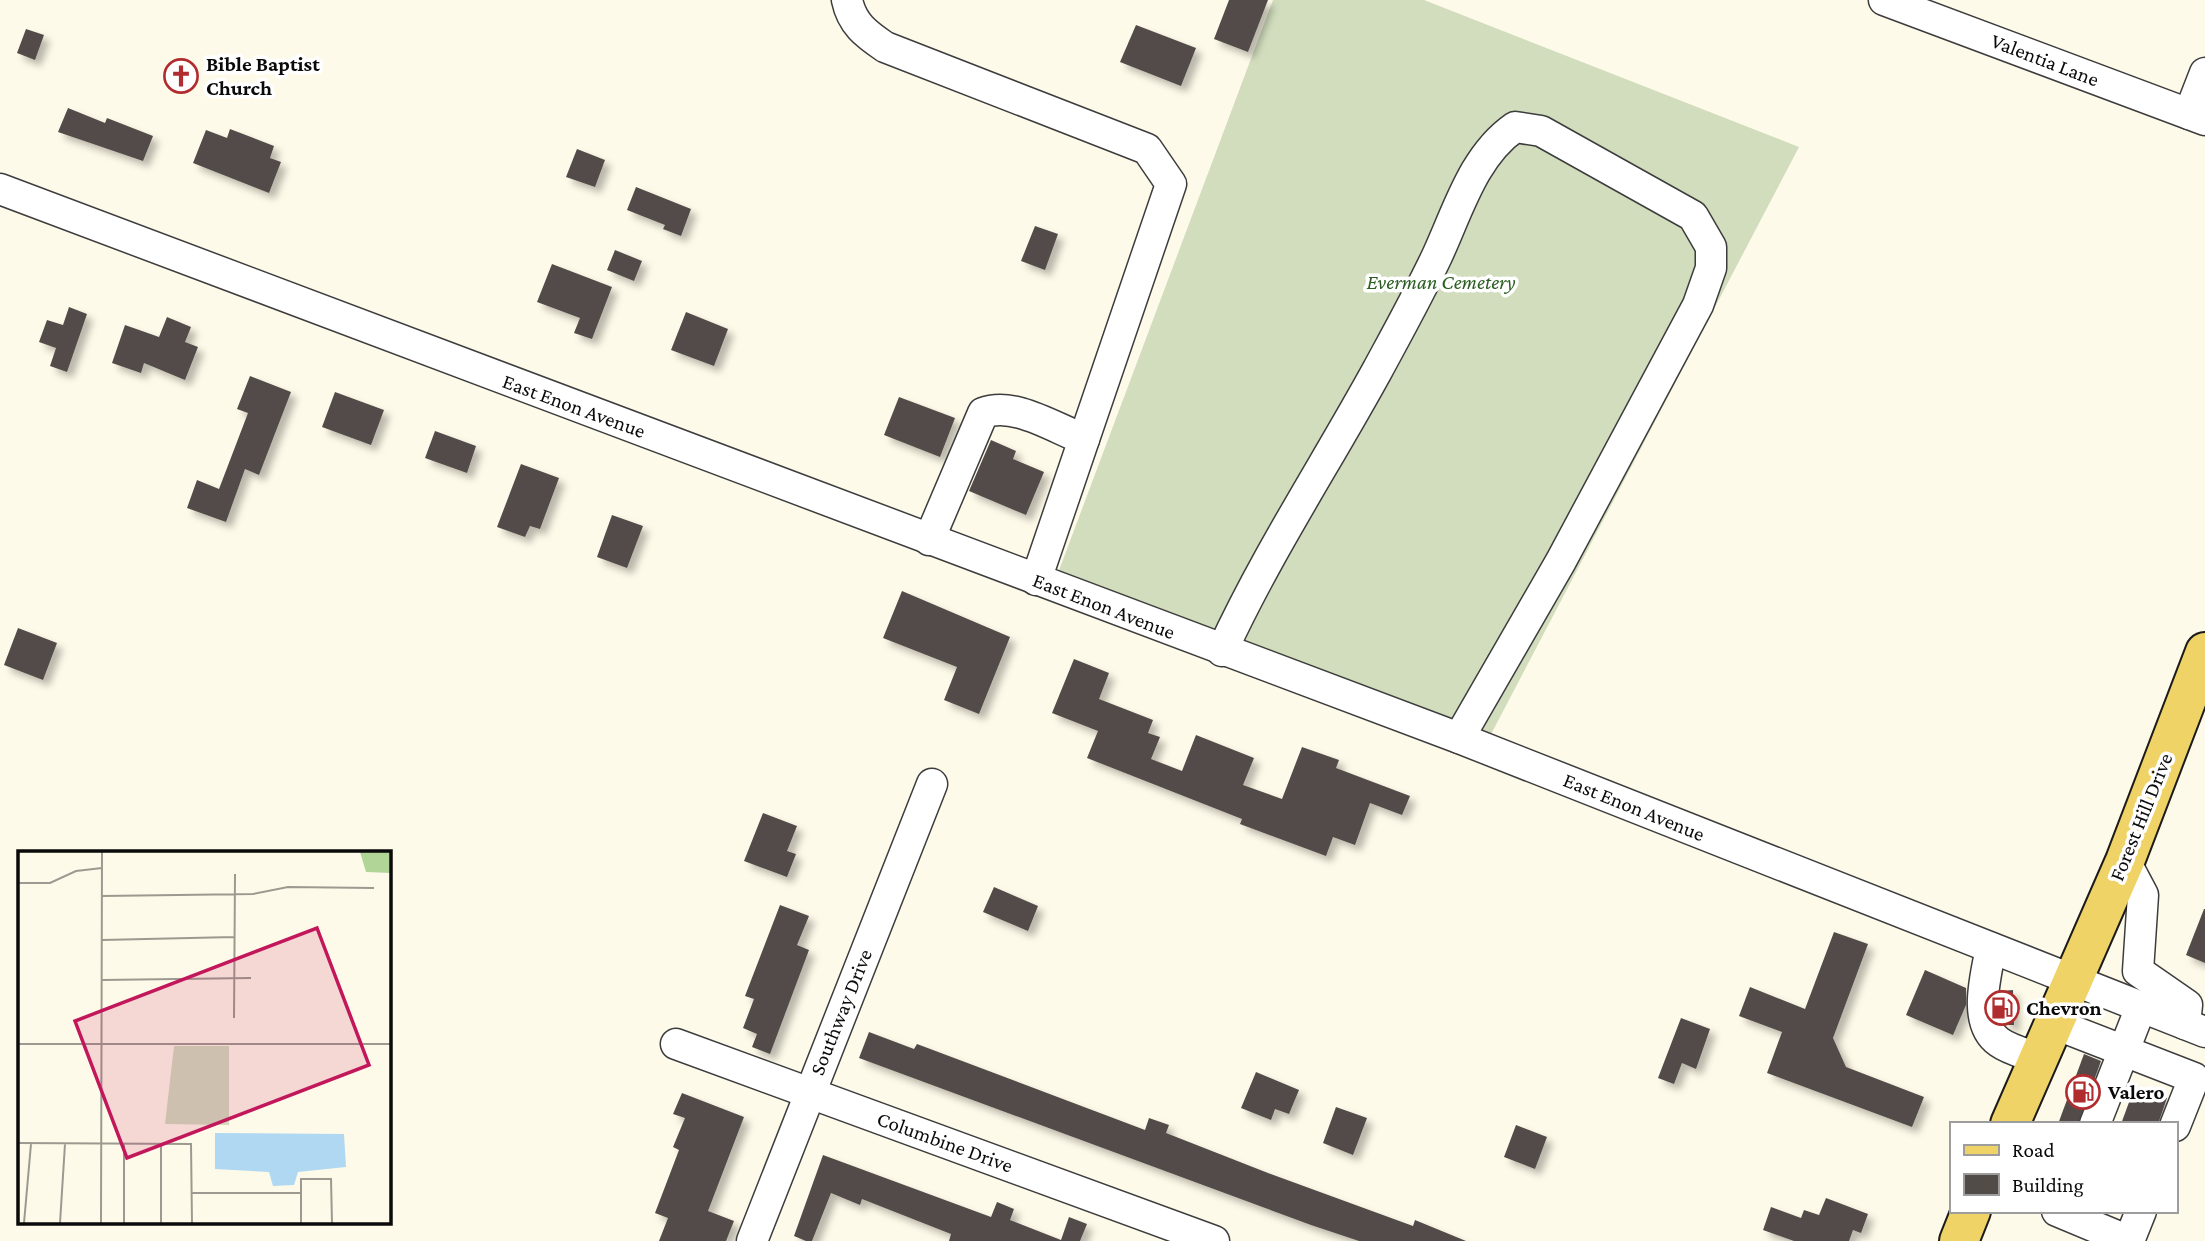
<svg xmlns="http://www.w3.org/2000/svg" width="2205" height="1241" font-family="'Crimson Pro',serif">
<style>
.cemetery{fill:#d1ddbd}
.building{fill:#524c48;filter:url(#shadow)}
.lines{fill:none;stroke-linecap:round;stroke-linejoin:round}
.minor-casing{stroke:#3d3d3d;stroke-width:33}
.major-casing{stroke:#1b1b1b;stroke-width:42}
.minor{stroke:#fff;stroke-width:30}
.major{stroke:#f0d367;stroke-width:38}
.labels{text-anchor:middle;stroke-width:7;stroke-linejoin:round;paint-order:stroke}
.street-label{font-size:21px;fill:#0a0a0a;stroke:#fff}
.poi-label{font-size:21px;font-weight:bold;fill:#0a0a0a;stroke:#fff;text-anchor:start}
.park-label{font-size:21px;font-style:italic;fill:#2a5d20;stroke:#fff}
.inset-road{fill:none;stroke:#9c9a90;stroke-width:2}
.view{fill:#c2185b;fill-opacity:0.15;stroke:#c2185b;stroke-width:3.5}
.inset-edge{fill:none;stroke:#0a0a0a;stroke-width:3.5}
</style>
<defs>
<filter id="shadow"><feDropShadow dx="6" dy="6" stdDeviation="3.5" flood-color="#0004"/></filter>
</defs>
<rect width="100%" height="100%" fill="#fefae9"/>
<!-- cemetery -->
<path class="cemetery" d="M 1273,0 L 1424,0 L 1799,147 L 1489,738 L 1058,573 Z"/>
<!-- building -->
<g class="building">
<path d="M 1229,0 L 1268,0 L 1248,52 L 1214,39 Z"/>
<path d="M 1136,25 L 1196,48 L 1181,86 L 1120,62 Z"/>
<path d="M 26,29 L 44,35 L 35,60 L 17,53 Z"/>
<path d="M 68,108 L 105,123 L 107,118 L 153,136 L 143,161 L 58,132 Z"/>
<path d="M 230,129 L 274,146 L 270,158 L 281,162 L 269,193 L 193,163 L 206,130 L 227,138 Z"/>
<path d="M 577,149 L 605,160 L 595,187 L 566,177 Z"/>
<path d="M 636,187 L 691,209 L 681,236 L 663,229 L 665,225 L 627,210 Z"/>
<path d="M 1035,226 L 1058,234 L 1045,270 L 1021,261 Z"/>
<path d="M 615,250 L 642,261 L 634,281 L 607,270 Z"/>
<path d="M 552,264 L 612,287 L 592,339 L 574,333 L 580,318 L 537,302 Z"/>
<path d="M 69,307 L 87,314 L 67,372 L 50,366 L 56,348 L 39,342 L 47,320 L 63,325 Z"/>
<path d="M 686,312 L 728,329 L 714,366 L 671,350 Z"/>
<path d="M 167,317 L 191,327 L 185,342 L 198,347 L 185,380 L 144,363 L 141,373 L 112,363 L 125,325 L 159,337 Z"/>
<path d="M 250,376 L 291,392 L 259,475 L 245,469 L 226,522 L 187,508 L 197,480 L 219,489 L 248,413 L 237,409 Z"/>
<path d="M 335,392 L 384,410 L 371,445 L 322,427 Z"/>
<path d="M 899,397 L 955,418 L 940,457 L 884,435 Z"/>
<path d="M 435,431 L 476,446 L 467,473 L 425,458 Z"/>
<path d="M 991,440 L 1016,451 L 1013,459 L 1044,472 L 1026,515 L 969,491 Z"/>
<path d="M 521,464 L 559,478 L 540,529 L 530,526 L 525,537 L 497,527 Z"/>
<path d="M 612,515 L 643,526 L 627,568 L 597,557 Z"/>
<path d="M 902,591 L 1010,637 L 979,714 L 944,700 L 957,667 L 883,638 Z"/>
<path d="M 18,628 L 57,643 L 43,680 L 4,665 Z"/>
<path d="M 1074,659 L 1109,673 L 1099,699 L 1153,720 L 1148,733 L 1160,737 L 1151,759 L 1182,771 L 1196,735 L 1254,758 L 1243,785 L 1282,799 L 1302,747 L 1339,760 L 1336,768 L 1410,796 L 1402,815 L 1370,803 L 1355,845 L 1333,837 L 1326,856 L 1240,824 L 1242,819 L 1087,758 L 1098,731 L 1052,713 Z"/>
<path d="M 763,813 L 797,826 L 787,851 L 796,854 L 787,877 L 744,861 Z"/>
<path d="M 994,887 L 1038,906 L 1028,931 L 983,912 Z"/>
<path d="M 780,905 L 809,916 L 797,945 L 809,950 L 770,1054 L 752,1047 L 757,1034 L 743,1028 L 754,999 L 745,996 Z"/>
<path d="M 2204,909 L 2205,909 L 2205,963 L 2186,955 Z"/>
<path d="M 1834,932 L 1868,944 L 1833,1038 L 1846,1067 L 1924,1097 L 1912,1127 L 1767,1073 L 1782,1032 L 1739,1016 L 1750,987 L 1805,1009 Z"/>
<path d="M 1925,970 L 1966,988 L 1966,1005 L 1953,1035 L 1906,1015 Z"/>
<path d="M 2013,990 L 2014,1025 L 2007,1025 L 2001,1009 L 2001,991 Z"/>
<path d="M 1681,1018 L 1710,1029 L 1696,1069 L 1682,1063 L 1674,1084 L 1658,1078 Z"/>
<path d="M 869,1032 L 914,1049 L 917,1044 L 1145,1130 L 1149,1118 L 1169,1125 L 1166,1133 L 1268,1173 L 1413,1226 L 1415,1220 L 1466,1241 L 1359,1241 L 1311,1225 L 859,1058 Z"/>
<path d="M 2084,1054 L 2101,1061 L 2078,1124 L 2058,1124 Z"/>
<path d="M 1256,1072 L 1299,1090 L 1289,1114 L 1275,1109 L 1271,1120 L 1241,1108 Z"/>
<path d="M 2135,1086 L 2167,1098 L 2158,1124 L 2121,1124 Z"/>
<path d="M 682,1093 L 744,1117 L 708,1211 L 734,1221 L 726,1241 L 659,1241 L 668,1218 L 655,1213 L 679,1150 L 673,1147 L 685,1118 L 673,1114 Z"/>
<path d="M 1336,1107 L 1367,1118 L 1353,1155 L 1323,1143 Z"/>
<path d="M 1516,1125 L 1547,1137 L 1535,1169 L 1504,1157 Z"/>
<path d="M 823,1155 L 991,1217 L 997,1202 L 1014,1209 L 1010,1220 L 1061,1240 L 1069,1217 L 1087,1224 L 1080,1241 L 949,1241 L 951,1234 L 862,1199 L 860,1205 L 831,1193 L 812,1241 L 806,1241 L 794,1236 Z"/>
<path d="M 1826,1198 L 1868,1214 L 1861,1233 L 1853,1230 L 1849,1241 L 1794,1241 L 1763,1230 L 1771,1207 L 1801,1218 L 1804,1210 L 1819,1215 Z"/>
</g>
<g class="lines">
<!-- minor casing -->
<g class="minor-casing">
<g id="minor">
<path d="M 847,0 C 852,24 866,34 885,47 L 1147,149 L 1171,184 L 1036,580"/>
<path d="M 1884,0 L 2205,120"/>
<path d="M 2189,114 L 2205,73"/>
<path d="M 0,189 L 1459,738 L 2205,1032"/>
<path d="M 929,540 L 983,413 C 1014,401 1054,428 1084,439"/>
<path d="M 1222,651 C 1267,553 1326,464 1378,369 C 1398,332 1419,294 1437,256 C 1458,211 1473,156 1515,127 L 1541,131 L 1693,216 L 1711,247 L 1711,268 L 1698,305 L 1561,561 L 1459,738"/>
<path d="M 2125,861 L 2143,895 L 2138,971 L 2187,1005 L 2185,1024"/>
<path d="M 1991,948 C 1986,975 1972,1023 1999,1042 C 2010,1050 2027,1054 2040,1059"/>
<path d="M 2055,1024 L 2194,1078 L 2175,1126"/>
<path d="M 676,1044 L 1214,1241"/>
<path d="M 2095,1124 L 2141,1007"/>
<path d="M 2057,1211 L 2129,1241 L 2141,1211"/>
<path d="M 752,1241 L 932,784"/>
</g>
</g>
<!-- major casing -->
<g class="major-casing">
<g id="major">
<path d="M 2010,1124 L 2125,861 L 2205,652"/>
<path d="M 1959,1241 L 1971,1211"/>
</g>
</g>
<!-- minor -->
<use href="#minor" class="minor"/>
<!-- major -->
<use href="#major" class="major"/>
</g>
<!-- icons -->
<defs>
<g id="church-ring" transform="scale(1.75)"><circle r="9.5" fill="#fff" stroke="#b12c2e" stroke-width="1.5"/><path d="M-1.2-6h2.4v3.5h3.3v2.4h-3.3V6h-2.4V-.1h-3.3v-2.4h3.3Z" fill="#b12c2e"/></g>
<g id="fuel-ring" transform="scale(1.75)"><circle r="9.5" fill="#fff" stroke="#b12c2e" stroke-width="1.5"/><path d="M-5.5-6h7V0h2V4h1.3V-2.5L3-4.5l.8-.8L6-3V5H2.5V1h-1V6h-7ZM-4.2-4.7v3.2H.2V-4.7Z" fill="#b12c2e"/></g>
</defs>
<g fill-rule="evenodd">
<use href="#church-ring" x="181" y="76"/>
<use href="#fuel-ring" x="2002" y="1008"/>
<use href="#fuel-ring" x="2083" y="1092"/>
</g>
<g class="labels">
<!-- street labels -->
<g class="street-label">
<text transform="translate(2045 60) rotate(21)" y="7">Valentia Lane</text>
<text transform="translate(574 406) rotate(20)" y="7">East Enon Avenue</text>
<text transform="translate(1104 606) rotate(21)" y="7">East Enon Avenue</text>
<text transform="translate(1634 807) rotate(22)" y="7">East Enon Avenue</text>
<text transform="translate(2141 817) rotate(-68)" y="7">Forest Hill Drive</text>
<text transform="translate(841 1012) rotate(-68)" y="7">Southway Drive</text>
<text transform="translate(945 1142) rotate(20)" y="7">Columbine Drive</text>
</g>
<!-- poi labels -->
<g class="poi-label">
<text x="206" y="71">Bible Baptist<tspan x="206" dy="24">Church</tspan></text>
<text x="2026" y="1015">Chevron</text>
<text x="2108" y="1099">Valero</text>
</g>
<!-- park labels -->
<g class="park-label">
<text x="1441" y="289">Everman Cemetery</text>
</g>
</g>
<!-- overview -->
<g transform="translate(18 851)">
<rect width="373" height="373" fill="#fefae9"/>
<path d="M 342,1 L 373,1 L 373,22 L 348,21 Z" fill="#b0d596"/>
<path d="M 156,195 L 211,195 L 211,274 L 147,273 Z" fill="#d1ddbd"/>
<path d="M 197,282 L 326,283 L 328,316 L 280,321 L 276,334 L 255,335 L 251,321 L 197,318 Z" fill="#b1d8f2"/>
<path class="inset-road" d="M 0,32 L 32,32 L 58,20 L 84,17M 84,45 L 235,43 L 270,36 L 356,37M 84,89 L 216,86M 84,129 L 233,127M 216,167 L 217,23M 0,193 L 373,193M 0,292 L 173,293 L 174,372M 143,293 L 143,372M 173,342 L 283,342M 6,372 L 13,293M 42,372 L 47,293M 83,372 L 84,1M 106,372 L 106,293M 283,372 L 283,328 L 313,328 L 314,372"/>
<path class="view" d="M 299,77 L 351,214 L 109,307 L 57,170 Z"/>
<rect width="373" height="373" class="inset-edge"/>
</g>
<!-- legend -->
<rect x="1950" y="1122" width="228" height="91" fill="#ffffff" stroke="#9d9d9d" stroke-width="2"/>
<rect x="1964" y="1145" width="35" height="10" fill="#f0d367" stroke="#9d9d9d" stroke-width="2"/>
<text x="2012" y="1157" font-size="21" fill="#0a0a0a">Road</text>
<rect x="1964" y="1174" width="35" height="21" fill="#524c48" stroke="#9d9d9d" stroke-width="2"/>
<text x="2012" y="1192" font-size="21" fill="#0a0a0a">Building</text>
</svg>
